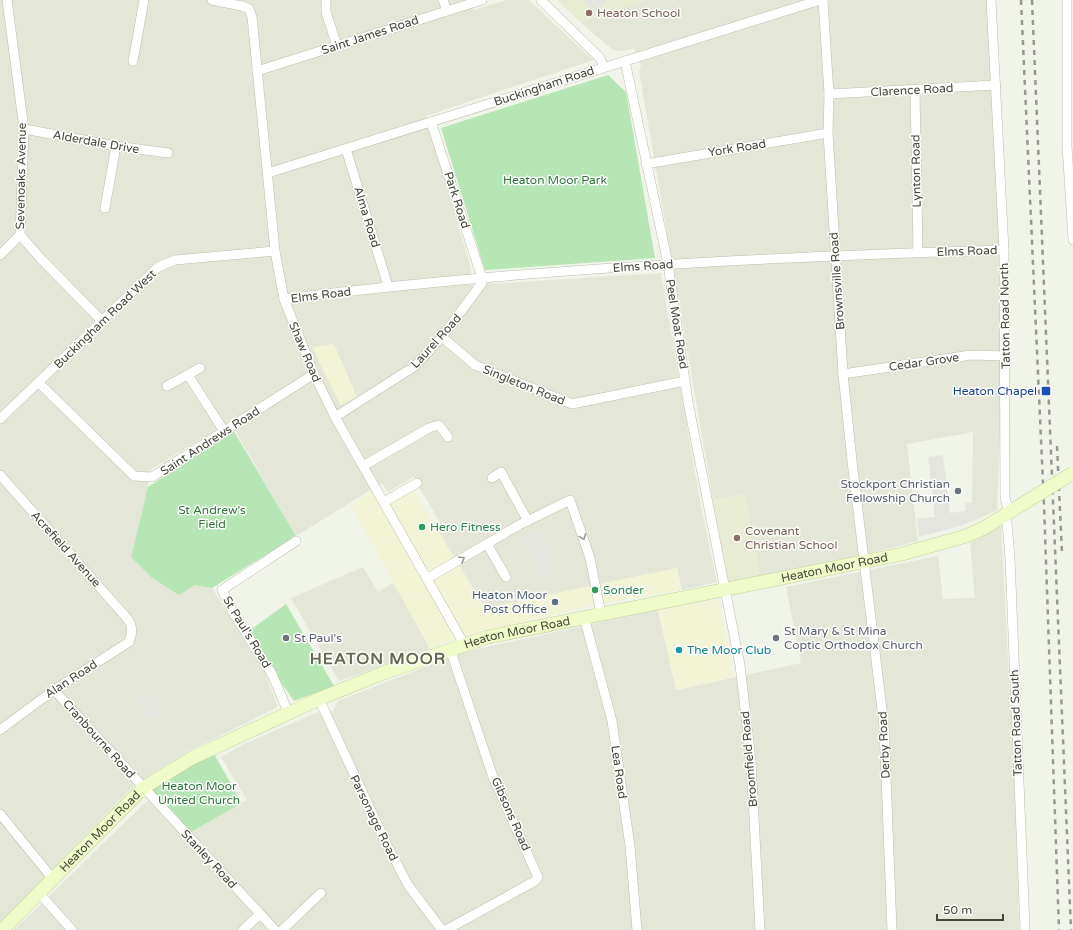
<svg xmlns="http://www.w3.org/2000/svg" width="1073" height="930" font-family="'Varela Round',sans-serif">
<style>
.residential{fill:#e4e7d7}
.commercial{fill:#f2f4d5}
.education{fill:#e7ecd3}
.green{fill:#b6e6b4}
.parking{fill:#e5e5e0}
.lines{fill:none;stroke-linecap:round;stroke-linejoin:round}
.street-casing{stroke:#bbbfac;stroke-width:10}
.secondary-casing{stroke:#c4d19a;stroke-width:14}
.street{stroke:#fff;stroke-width:9}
.secondary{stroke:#effcca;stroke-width:13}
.rail{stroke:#979797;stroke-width:2.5;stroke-dasharray:5 5;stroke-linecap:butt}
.secondary-bridge-casing{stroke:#c4d19a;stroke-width:14;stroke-linecap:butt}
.secondary-bridge{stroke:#effcca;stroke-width:13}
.oneway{stroke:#999a92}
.education-dot{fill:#8d6e63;stroke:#fff;stroke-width:1.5}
.transit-dot{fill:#1a4fb4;stroke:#fff;stroke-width:1.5}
.worship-dot{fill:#6b7280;stroke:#fff;stroke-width:1.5}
.leisure-dot{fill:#2e9e5b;stroke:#fff;stroke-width:1.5}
.service-dot{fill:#5c6f8a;stroke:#fff;stroke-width:1.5}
.culture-dot{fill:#0f9aa8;stroke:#fff;stroke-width:1.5}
.labels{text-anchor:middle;stroke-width:3;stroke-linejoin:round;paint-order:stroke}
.education-label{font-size:12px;fill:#785e54;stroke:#fff;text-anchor:start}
.street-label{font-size:12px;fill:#454738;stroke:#fff}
.park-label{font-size:12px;fill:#2d7736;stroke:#fff}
.transit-label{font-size:12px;fill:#164399;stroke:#fff;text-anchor:end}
.worship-label{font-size:12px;fill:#5b616d;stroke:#fff;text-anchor:start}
.leisure-label{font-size:12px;fill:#27864d;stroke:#fff;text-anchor:start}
.service-label{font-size:12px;fill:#4e5e75;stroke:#fff;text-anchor:end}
.culture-label{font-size:12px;fill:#0d838f;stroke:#fff;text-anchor:start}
.district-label{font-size:16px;font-weight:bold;letter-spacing:1px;fill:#67694f;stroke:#fff}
</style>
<rect width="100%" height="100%" fill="#f1f4e9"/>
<!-- residential -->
<g class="residential">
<path d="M 0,0 L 471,0 L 473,10 L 507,0 L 529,0 L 593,60 L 426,116 L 471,268 L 471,285 L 661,273 L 700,502 L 717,582 L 682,590 L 677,568 L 485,608 L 435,526 L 440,522 L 413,477 L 388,492 L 382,483 L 296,536 L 230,422 L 150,470 L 148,487 L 131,557 L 195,585 L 212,588 L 265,673 L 278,707 L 185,753 L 134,785 L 0,923 Z"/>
<path d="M 647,0 L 987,0 L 996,135 L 1003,359 L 997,510 L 978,519 L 976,502 L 972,503 L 973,432 L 907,444 L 918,541 L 859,556 L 760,576 L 745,494 L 713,500 L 639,71 L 641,65 L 634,48 L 623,51 L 613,50 L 580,22 Z"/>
<path d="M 1001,526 L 1015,789 L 1019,930 L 14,930 L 149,799 L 189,833 L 247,800 L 221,757 L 246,743 L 316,713 L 333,711 L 338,701 L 463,652 L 658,610 L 676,690 L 801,663 L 786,587 L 938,556 L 943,599 L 975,598 L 970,543 Z"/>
<path d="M 363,567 L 378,592 L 394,582 L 430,649 L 339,681 L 291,598 Z"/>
</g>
<!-- commercial -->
<g class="commercial">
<path d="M 334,344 L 357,397 L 340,405 L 312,347 Z"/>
<path d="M 408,482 L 485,608 L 677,568 L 682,590 L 594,605 L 477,633 L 443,643 L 430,649 L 351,506 L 376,489 L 381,498 Z"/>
<path d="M 718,599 L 733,677 L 676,690 L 658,610 Z"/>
</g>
<!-- education -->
<g class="education">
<path d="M 557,0 L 647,0 L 580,22 Z"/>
<path d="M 745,494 L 760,576 L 728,582 L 713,500 Z"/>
</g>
<!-- green -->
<g class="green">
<path d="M 608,75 L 626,92 L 655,258 L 485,270 L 441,128 Z"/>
<path d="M 233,430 L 296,536 L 212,588 L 195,585 L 179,595 L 151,577 L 131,557 L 148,487 Z"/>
<path d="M 286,604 L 334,686 L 294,701 L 246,633 Z"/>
<path d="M 214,754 L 242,803 L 189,833 L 149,788 L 192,762 Z"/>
</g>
<!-- parking -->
<g class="parking">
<path d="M 583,0 L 607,0 L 595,12 Z"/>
<path d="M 943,455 L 950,513 L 966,511 L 965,503 L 976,502 L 978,519 L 960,526 L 919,537 L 917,519 L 935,517 L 928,457 Z"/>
<path d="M 538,529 L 544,540 L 538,544 L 541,550 L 548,546 L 555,560 L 548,564 L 552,570 L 542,576 L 521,539 Z"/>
<path d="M 146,693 L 150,699 L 155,696 L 164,713 L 149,721 L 137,699 Z"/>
</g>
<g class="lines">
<!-- street casing -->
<g class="street-casing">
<g id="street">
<path d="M 7,0 L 24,129 L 20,235 L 42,260 L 101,320"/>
<path d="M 212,0 L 242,6 L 249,9 L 252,17 L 275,251 L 284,299 L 314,374 L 335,417 L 464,644"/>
<path d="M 326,0 L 326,12 L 337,46"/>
<path d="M 443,0 L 447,11"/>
<path d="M 541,0 L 600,58 L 604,67"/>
<path d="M 823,0 L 829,94 L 828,133 L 843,374 L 852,461 L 884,726 L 892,930"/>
<path d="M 991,0 L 1004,250 L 1005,498 L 1009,512"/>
<path d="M 1067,0 L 1067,146 L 1073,240"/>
<path d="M 133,61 L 144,0"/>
<path d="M 625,61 L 668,264 L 688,402 L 740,665 L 751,761 L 760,930"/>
<path d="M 257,71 L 482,0"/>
<path d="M 915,90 L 918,252"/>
<path d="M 829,94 L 996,85"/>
<path d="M 24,129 L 116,146 L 168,153"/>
<path d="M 346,149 L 388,286"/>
<path d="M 646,164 L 828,133"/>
<path d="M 268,173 L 820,0"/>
<path d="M 105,208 L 116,146"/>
<path d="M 0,255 L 20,235"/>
<path d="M 284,299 C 523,269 763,257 1004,250"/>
<path d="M 442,337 L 475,365 L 572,404 L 685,381"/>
<path d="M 843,374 L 971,355 L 1006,356"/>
<path d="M 188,375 L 224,431"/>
<path d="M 39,383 L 134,476 L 152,477 L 314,374"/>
<path d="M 167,386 L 200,368"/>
<path d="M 335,417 L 415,366 L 442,337 L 482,283 L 482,278 L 431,122"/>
<path d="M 0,419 L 158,267 L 175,260 L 275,251"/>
<path d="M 363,466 L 429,428 L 439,425 L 448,437"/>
<path d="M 0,475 L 126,617 C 133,625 133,632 129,642 L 54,690 L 0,730"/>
<path d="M 492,478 L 501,472 L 528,521"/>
<path d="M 384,502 L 417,483"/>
<path d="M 1003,517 L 1007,523 L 1010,558 L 1025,930"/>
<path d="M 487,544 L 506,577"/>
<path d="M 428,578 L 519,525 L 570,500 L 590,558 L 601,614"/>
<path d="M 584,617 L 612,721 L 630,846 L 637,930"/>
<path d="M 54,690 L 275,930"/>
<path d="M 319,699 L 386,843 L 408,885 L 442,930"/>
<path d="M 288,712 L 272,674 L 234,614 L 222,590 L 296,541"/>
<path d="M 0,814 L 53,879"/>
<path d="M 39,893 L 72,930"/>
<path d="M 243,930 L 260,914"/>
<path d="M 282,930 L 321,893"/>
<path d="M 446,930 L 535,881 L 538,877 L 493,777 L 450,649"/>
</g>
</g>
<!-- secondary casing -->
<g class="secondary-casing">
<g id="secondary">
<path id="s1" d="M 2,930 L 143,788 L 192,758 L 319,699 L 383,673 L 488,637 L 902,554 L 966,536 L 984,528 L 1029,500"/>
</g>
</g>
<!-- street -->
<use href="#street" class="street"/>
<!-- secondary -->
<use href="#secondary" class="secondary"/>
<!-- rail -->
<g class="rail">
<path d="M 1021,0 L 1044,505 L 1059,930"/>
<path d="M 1032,0 L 1071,930"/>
<path d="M 1057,446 L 1062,553"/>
</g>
<!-- secondary-bridge casing -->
<g class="secondary-bridge-casing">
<path id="secondary-bridge" d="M 1029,500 L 1073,473"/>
</g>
<!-- secondary-bridge -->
<use href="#secondary-bridge" class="secondary-bridge"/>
</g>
<!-- one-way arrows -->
<defs><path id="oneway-chevron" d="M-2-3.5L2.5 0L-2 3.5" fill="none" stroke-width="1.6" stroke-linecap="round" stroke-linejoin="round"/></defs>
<g class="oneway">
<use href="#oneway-chevron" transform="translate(583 537) rotate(70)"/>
<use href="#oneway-chevron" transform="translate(462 559) rotate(-30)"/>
</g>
<!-- markers -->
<g class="education-dot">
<circle cx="589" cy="13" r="4"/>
<circle cx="737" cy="538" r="4"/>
</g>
<rect class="transit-dot" x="1041" y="386" width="10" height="10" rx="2"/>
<g class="worship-dot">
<circle cx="958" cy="491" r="4"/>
<circle cx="286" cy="638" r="4"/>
<circle cx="776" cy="638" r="4"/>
</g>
<g class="leisure-dot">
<circle cx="422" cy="527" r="4"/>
<circle cx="595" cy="590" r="4"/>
</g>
<circle class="service-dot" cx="555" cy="602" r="4"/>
<circle class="culture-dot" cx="679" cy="650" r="4"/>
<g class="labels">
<!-- education labels -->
<g class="education-label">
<text x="597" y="17">Heaton School</text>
<text x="745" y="535">Covenant<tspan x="745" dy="14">Christian School</tspan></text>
</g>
<!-- street labels -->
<g class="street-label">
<text transform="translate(370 35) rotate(-18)" y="4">Saint James Road</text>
<text transform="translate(544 86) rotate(-18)" y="4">Buckingham Road</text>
<text transform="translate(912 90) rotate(-3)" y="4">Clarence Road</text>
<text transform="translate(96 142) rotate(10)" y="4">Alderdale Drive</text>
<text transform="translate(737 148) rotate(-9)" y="4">York Road</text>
<text transform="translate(916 171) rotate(-91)" y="4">Lynton Road</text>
<text transform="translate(21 176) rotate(-89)" y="4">Sevenoaks Avenue</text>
<text transform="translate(457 200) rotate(72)" y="4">Park Road</text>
<text transform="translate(367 217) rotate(73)" y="4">Alma Road</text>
<text transform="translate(967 251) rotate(-2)" y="4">Elms Road</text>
<text transform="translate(643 266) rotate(-4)" y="4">Elms Road</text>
<text transform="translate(837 281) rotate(-94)" y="4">Brownsville Road</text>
<text transform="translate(321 295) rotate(-7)" y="4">Elms Road</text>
<text transform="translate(1005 316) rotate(-91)" y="4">Tatton Road North</text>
<text transform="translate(105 319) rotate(-44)" y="4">Buckingham Road West</text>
<text transform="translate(677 324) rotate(81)" y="4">Peel Moat Road</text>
<text transform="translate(436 341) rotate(-48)" y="4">Laurel Road</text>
<text transform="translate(305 352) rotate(67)" y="4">Shaw Road</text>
<text transform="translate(924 362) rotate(-8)" y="4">Cedar Grove</text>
<text transform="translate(524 385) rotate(22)" y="4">Singleton Road</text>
<text transform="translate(210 441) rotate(-33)" y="4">Saint Andrews Road</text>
<text transform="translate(66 549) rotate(48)" y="4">Acrefield Avenue</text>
<text dy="4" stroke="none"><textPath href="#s1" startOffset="931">Heaton Moor Road</textPath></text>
<text transform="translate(247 632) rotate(59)" y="4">St Paul's Road</text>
<text dy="4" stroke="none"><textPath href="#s1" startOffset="607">Heaton Moor Road</textPath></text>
<text transform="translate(71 679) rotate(-33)" y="4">Alan Road</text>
<text transform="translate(1016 723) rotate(-92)" y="4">Tatton Road South</text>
<text transform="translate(99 739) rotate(48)" y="4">Cranbourne Road</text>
<text transform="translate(884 745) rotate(-93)" y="4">Derby Road</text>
<text transform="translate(749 759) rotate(-95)" y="4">Broomfield Road</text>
<text transform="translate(619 772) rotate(82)" y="4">Lea Road</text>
<text transform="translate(511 814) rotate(66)" y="4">Gibsons Road</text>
<text transform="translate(374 818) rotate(64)" y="4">Parsonage Road</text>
<text dy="4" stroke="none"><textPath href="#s1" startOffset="139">Heaton Moor Road</textPath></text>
<text transform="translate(209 859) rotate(47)" y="4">Stanley Road</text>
</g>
<!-- park labels -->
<g class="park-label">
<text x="555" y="184">Heaton Moor Park</text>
<text x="212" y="514">St Andrew's<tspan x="212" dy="14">Field</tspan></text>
<text x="199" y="790">Heaton Moor<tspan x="199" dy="14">United Church</tspan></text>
</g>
<!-- transit labels -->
<g class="transit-label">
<text x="1037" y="395">Heaton Chapel</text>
</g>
<!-- worship labels -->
<g class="worship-label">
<text x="950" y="488" text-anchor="end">Stockport Christian<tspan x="950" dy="14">Fellowship Church</tspan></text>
<text x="784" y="635">St Mary &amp; St Mina<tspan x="784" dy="14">Coptic Orthodox Church</tspan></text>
<text x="294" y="642">St Paul's</text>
</g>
<!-- leisure labels -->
<g class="leisure-label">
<text x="430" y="531">Hero Fitness</text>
<text x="603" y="594">Sonder</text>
</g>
<!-- service labels -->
<g class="service-label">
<text x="547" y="599">Heaton Moor<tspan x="547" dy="14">Post Office</tspan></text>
</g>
<!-- culture labels -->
<g class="culture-label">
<text x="687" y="654">The Moor Club</text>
</g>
<!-- district labels -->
<g class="district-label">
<text x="378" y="664">HEATON MOOR</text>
</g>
</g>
<!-- scale -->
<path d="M937 914v6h66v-6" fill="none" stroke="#454738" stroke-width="2"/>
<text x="943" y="914" font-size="12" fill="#454738" stroke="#ffffff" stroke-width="3" paint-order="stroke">50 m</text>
</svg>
